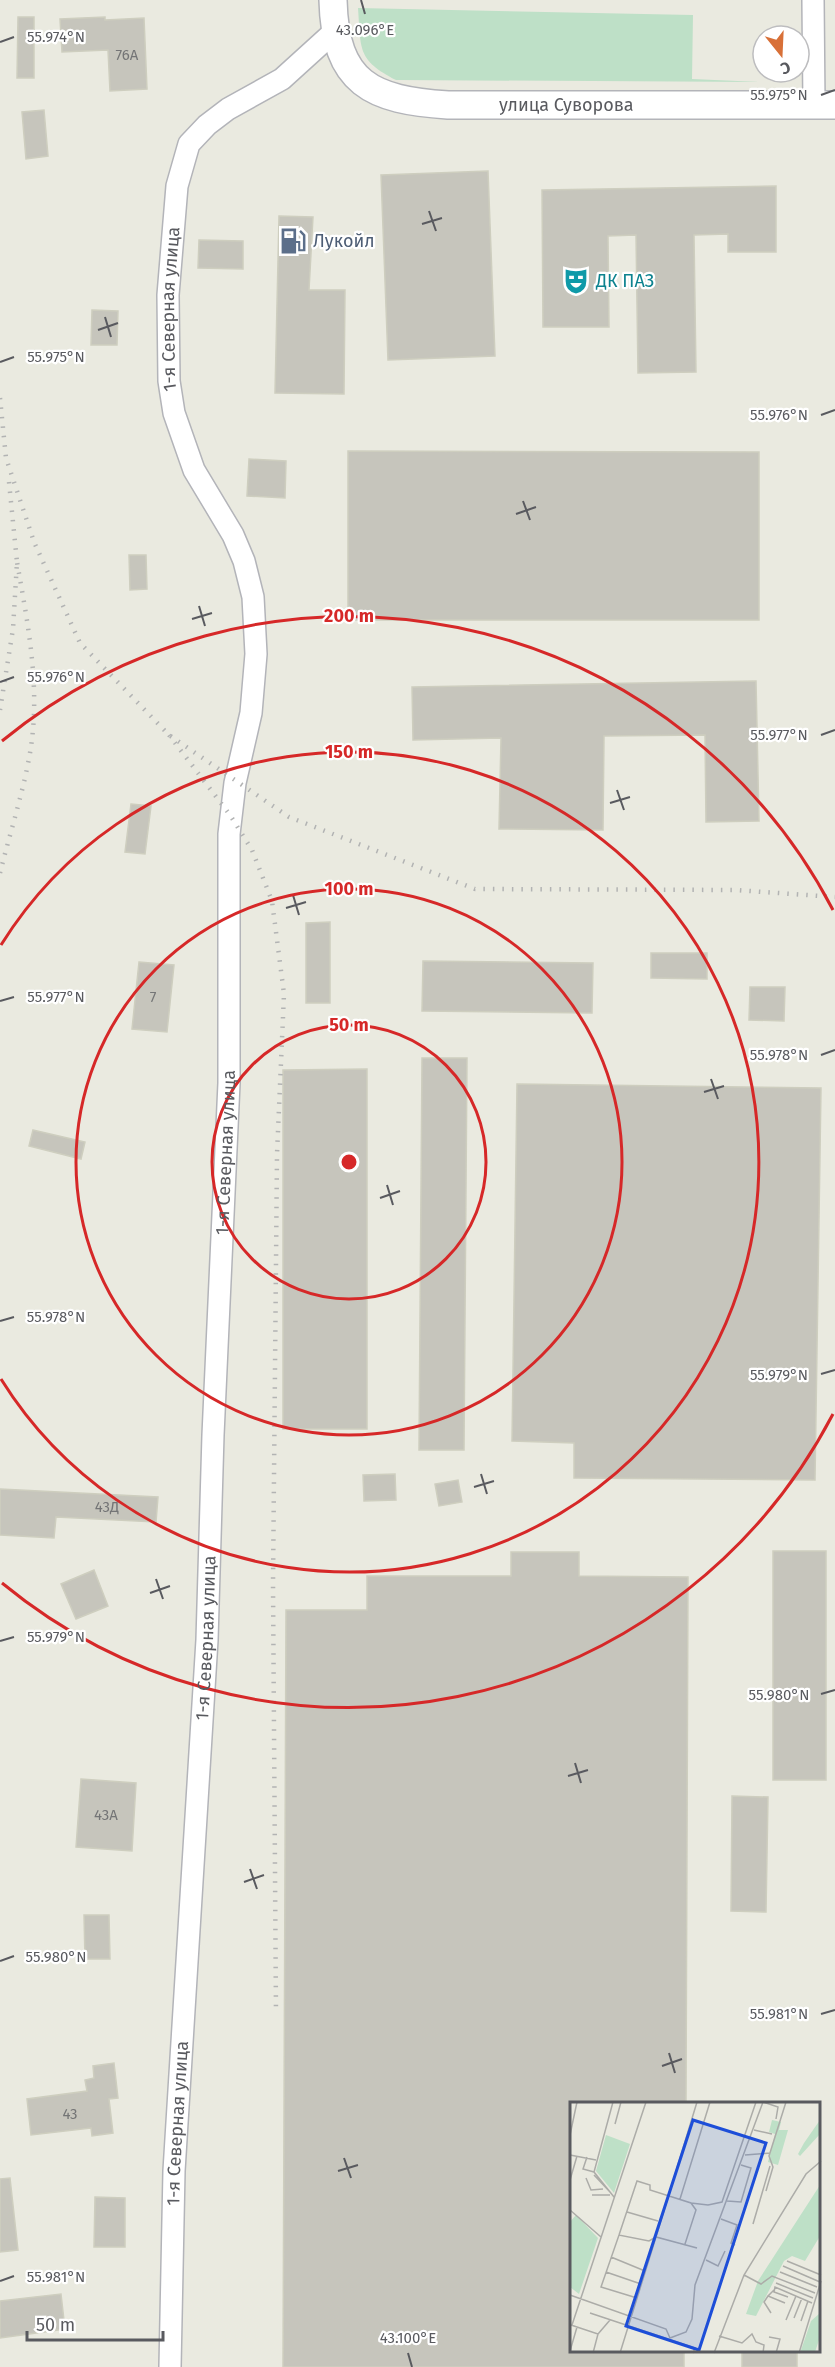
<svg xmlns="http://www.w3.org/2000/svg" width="835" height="2367" font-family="'Fira Sans',sans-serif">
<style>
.green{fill:#bee0c7}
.building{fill:#c6c5bc;stroke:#cecebf;stroke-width:1.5}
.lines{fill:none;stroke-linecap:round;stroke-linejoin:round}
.minor-casing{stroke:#b3b4b9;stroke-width:24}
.tertiary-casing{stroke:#b3b4b9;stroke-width:30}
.minor{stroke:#fff;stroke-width:21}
.tertiary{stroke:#fff;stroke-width:27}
.rail{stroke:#b2b3b3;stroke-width:4.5;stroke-dasharray:1.5 8;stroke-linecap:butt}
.ticks{fill:none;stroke:#595a5f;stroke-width:2}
.ring{fill:none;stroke:#d62828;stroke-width:3}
.labels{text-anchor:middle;stroke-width:4.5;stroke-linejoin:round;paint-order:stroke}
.number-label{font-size:15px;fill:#747576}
.street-label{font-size:18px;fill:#595a5f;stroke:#fff}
.service-label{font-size:18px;fill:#4e5e75;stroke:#fff;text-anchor:start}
.culture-label{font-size:18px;fill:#0d838f;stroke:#fff;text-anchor:start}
.inset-road{fill:none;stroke:#acaca8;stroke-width:1.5}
.view{fill:#1d4ed8;fill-opacity:0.15;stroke:#1d4ed8;stroke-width:3}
.inset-edge{fill:none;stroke:#595a5f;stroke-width:3}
.ticks-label{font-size:15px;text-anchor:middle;fill:#595a5f;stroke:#fff;stroke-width:4.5;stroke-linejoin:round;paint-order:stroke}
.centre{fill:#d62828;stroke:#fff;stroke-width:3}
.ring-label{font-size:18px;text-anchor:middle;font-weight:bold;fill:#d62828;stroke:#fff;stroke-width:4.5;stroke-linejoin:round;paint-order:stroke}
</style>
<rect width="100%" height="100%" fill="#eaeae0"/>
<!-- green -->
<path class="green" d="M 358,8 L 693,15 L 692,79 L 760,82 L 396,80 C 357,60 361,49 358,8 Z"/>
<!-- building -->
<g class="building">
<path d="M 18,17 L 34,17 L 34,78 L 17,78 Z"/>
<path d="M 105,17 L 105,20 L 144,18 L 147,89 L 110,91 L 108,50 L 62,52 L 60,19 Z"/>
<path d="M 44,110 L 48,156 L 26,159 L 22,112 Z"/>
<path d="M 488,171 L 495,356 L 388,360 L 381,175 Z"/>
<path d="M 776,186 L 776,252 L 728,252 L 728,234 L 694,235 L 696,372 L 638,373 L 636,235 L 608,236 L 609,327 L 543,327 L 542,190 Z"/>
<path d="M 279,216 L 313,217 L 309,290 L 345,290 L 344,394 L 275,393 Z"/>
<path d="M 199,240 L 243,241 L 243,269 L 198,268 Z"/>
<path d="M 92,310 L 118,311 L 117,345 L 91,345 Z"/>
<path d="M 348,451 L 759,452 L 759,620 L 348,620 Z"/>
<path d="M 249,459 L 286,461 L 285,498 L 247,496 Z"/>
<path d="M 129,555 L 146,555 L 147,589 L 130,590 Z"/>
<path d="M 756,681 L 759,821 L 706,822 L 705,735 L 604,736 L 603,830 L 499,829 L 501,738 L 413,740 L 412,687 Z"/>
<path d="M 131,804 L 151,806 L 145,854 L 125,852 Z"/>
<path d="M 330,922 L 330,1003 L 306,1003 L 306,923 Z"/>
<path d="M 651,953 L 707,953 L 707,979 L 651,978 Z"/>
<path d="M 423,961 L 593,963 L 592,1013 L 422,1011 Z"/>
<path d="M 139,962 L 174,965 L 167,1032 L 132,1029 Z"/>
<path d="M 750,987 L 785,987 L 784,1021 L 749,1020 Z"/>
<path d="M 422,1058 L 467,1058 L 464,1450 L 419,1450 Z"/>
<path d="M 367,1069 L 367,1429 L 283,1429 L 283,1070 Z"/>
<path d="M 517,1084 L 821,1088 L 815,1480 L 574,1478 L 574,1443 L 512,1441 Z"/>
<path d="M 33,1130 L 85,1142 L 81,1159 L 29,1146 Z"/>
<path d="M 395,1474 L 396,1500 L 364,1501 L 363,1475 Z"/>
<path d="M 458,1480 L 462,1502 L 439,1506 L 435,1484 Z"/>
<path d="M 0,1489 L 158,1497 L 156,1522 L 56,1517 L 54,1538 L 0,1535 Z"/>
<rect x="773" y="1551" width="53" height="229"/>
<path d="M 511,1552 L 579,1552 L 579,1576 L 688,1577 L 686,2103 L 571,2103 L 571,2350 L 684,2350 L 684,2367 L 283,2367 L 286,1610 L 367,1610 L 367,1576 L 511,1576 Z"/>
<path d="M 94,1570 L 108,1606 L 76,1619 L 61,1584 Z"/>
<path d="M 81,1779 L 136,1783 L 132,1851 L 76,1847 Z"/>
<path d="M 732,1796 L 768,1797 L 766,1912 L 731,1911 Z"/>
<path d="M 84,1915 L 109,1915 L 110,1959 L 85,1959 Z"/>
<path d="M 114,2063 L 118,2098 L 109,2099 L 113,2133 L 92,2136 L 91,2128 L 31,2135 L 27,2099 L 87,2091 L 85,2080 L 94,2078 L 93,2066 Z"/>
<path d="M 10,2178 L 18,2250 L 0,2252 L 0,2179 Z"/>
<path d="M 95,2197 L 125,2198 L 125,2247 L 94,2247 Z"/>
<path d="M 61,2294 L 65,2329 L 0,2338 L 0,2301 Z"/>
<rect x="742" y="2350" width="55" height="17"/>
</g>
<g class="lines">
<!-- minor casing -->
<g class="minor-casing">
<g id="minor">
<path d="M 813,0 L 814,104"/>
<path id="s1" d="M 170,2367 L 174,2171 L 207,1640 L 213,1435 L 229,1083 L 229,834 L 235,783 L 251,713 L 256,654 L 253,597 L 244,561 L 233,535 L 194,470 L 174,413 L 169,381 L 168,295 L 177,186 L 189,144 L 207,125 L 228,109 L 282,79 L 336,30"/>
</g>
</g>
<!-- tertiary casing -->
<g class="tertiary-casing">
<g id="tertiary">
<path id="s2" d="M 333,0 C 335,84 372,100 448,105 L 835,105"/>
</g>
</g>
<!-- minor -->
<use href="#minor" class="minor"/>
<!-- tertiary -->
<use href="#tertiary" class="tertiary"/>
<!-- rail -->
<g class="rail">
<path d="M 0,398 L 6,458 L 34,542 L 80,643 L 169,735 L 289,817 L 475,889 L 735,890 L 835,897"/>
<path d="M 0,710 L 13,629 L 17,562 L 9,482"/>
<path d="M 169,735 L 230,815 L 252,850 L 272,901 L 284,994 L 277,1154 L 273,1584 L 276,2014"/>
<path d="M 0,873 C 10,833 23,793 30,753 C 41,689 28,625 17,562"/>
</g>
</g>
<!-- ticks -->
<path class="ticks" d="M 361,0 L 365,14M 0,42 L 14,37M 821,95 L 835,90M 429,211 L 436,231M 422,224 L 442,218M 105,317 L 111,337M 98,330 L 118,323M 0,362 L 14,357M 821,415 L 835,410M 523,501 L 530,520M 516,514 L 536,507M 199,606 L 205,626M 192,619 L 212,613M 0,682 L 14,677M 821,735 L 835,730M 617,790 L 624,810M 610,803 L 630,797M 293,895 L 299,915M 286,908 L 306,902M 0,1001 L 14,997M 821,1055 L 835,1050M 711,1079 L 718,1099M 704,1092 L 724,1086M 387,1185 L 393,1205M 380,1198 L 400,1191M 0,1321 L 14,1317M 821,1374 L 835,1370M 481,1474 L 487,1494M 474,1487 L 494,1481M 156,1579 L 163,1599M 150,1593 L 170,1586M 0,1641 L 14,1637M 821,1694 L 835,1690M 575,1763 L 581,1783M 568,1776 L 588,1770M 250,1869 L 257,1889M 244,1882 L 264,1875M 0,1961 L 14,1956M 821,2014 L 835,2010M 669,2053 L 675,2073M 662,2066 L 682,2059M 344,2158 L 351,2178M 338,2171 L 358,2165M 0,2281 L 14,2276M 408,2353 L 412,2367"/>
<!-- distance rings -->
<g class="ring">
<circle cx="349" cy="1162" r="137"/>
<circle cx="349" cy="1162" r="273"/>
<path d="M1 945A410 410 0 1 1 1 1379"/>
<path d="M833 1414A546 546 0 0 1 2 1583M2 741A546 546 0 0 1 833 910"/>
</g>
<!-- icons -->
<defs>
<g id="fuel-bare" transform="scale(2.07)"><path d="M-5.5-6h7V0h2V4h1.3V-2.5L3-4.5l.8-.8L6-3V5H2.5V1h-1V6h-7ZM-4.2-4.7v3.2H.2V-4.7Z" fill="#5c6f8a" stroke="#fff" stroke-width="2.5" paint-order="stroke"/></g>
<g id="theatre-bare" transform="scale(2.07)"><path d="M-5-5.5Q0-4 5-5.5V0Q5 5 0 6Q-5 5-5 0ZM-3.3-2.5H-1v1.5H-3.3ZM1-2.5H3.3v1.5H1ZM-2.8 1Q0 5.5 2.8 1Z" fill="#0f9aa8" stroke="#fff" stroke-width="2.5" paint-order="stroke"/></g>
</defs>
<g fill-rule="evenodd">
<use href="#fuel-bare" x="293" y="241"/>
<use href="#theatre-bare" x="576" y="281"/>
</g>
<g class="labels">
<!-- number labels -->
<g class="number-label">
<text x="127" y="60">76А</text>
<text x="153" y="1002">7</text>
<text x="107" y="1512">43Д</text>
<text x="106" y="1820">43А</text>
<text x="70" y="2119">43</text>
</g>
<!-- street labels -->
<g class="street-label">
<text dy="6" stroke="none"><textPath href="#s2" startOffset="298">улица Суворова</textPath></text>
<text dy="6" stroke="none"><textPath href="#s1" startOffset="2080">1-я Северная улица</textPath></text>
<text dy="6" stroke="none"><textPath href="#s1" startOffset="1216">1-я Северная улица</textPath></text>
<text dy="6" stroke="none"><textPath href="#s1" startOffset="730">1-я Северная улица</textPath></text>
<text dy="6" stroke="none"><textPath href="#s1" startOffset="244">1-я Северная улица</textPath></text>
</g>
<!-- service labels -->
<g class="service-label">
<text x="313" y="247">Лукойл</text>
</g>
<!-- culture labels -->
<g class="culture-label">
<text x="596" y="287">ДК ПАЗ</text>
</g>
</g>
<!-- overview -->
<g transform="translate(570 2102)">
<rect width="250" height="250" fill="#eaeae0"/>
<path d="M 202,18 L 211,20 L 209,28 L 218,28 L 208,63 L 198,60 L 205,32 L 199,30 ZM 250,18 L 250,32 L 230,54 L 228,52 L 234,41 ZM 36,33 L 60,42 L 44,91 L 26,69 ZM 250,83 L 250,134 L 235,159 L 222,154 L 214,159 L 186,214 L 176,212 L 188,179 ZM 6,113 L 28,136 L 9,192 L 0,185 L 0,120 ZM 250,211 L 250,235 L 245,250 L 230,251 L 241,219 Z" fill="#bee0c7"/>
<path class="inset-road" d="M 43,0 L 24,70 L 44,95M 193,0 L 208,5 L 206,17M 45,22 L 51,0M 184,28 L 202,32M 0,33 L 7,0M 0,53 L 26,58M 175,53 L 200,51M 17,55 L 13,67 L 24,70M 24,73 L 40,90M 16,76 L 21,88 L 33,87M 0,78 L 7,54M 196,89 L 203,65 L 199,54 L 216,0M 22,93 L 40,93M 110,97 L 140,0M 157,99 L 171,100 L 181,66 L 171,63M 121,101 L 138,103 L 152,100 L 186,0M 0,108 L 31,135M 57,110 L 88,119M 151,117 L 167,123 L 161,141 L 165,143M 183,122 L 200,64M 49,133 L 67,79 L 80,83 L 80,88 L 121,101 L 126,108 L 115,142M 41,155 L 75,169M 136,158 L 148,164 L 155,149M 217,159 L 251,173M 213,164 L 250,180M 36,170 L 71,182M 210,170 L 247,185M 174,173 L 191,182 L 202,174 L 245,191M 206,181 L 243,196M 204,188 L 198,194 L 215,201M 0,193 L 96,227 L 100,236M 198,194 L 194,200 L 201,211M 218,195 L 204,190 L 205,185 L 242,201M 67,196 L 31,185 L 49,133 L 79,139 L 86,135 L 127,0M 20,211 L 125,246 L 123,251M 224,216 L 232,196M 216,218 L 226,194M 231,219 L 238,199M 1,223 L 28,232 L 23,251M 2,223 L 76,0M 28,232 L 40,218M 149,234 L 172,241 L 182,232 L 186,240 L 194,243 L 193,251M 199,235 L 210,237 L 206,251M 100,236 L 116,230 L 122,217 L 125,183 L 193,0M 0,249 L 7,225M 50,251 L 86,135 L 127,146M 144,251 L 174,173 L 236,72 L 251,59M 229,251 L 251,179"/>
<path class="view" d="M 123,18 L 196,41 L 129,248 L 56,224 Z"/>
<rect width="250" height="250" class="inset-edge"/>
</g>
<g class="ticks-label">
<text x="365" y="35">43.096°E</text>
<text x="56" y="42">55.974°N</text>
<text x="779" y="100">55.975°N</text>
<text x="56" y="362">55.975°N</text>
<text x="779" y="420">55.976°N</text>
<text x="56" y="682">55.976°N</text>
<text x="779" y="740">55.977°N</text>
<text x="56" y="1002">55.977°N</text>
<text x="779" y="1060">55.978°N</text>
<text x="56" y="1322">55.978°N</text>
<text x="779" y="1380">55.979°N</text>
<text x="56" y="1642">55.979°N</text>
<text x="779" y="1700">55.980°N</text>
<text x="56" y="1962">55.980°N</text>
<text x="779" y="2019">55.981°N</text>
<text x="56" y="2282">55.981°N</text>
<text x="408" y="2343">43.100°E</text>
</g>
<circle cx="349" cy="1162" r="9" class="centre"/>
<g class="ring-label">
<text x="349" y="622">200 m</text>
<text x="349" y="758">150 m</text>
<text x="349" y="895">100 m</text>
<text x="349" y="1031">50 m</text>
</g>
<!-- north arrow -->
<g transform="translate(781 54) rotate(162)"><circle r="28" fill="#ffffff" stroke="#bdbdbf" stroke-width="1.5"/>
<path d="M0-4.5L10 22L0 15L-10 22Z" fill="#d87038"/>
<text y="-9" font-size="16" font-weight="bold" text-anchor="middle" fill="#595a5f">С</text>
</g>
<!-- scale -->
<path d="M27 2331v9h136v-9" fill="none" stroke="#595a5f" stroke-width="3"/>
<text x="36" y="2331" font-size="18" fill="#595a5f" stroke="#ffffff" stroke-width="4.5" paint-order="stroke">50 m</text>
</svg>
